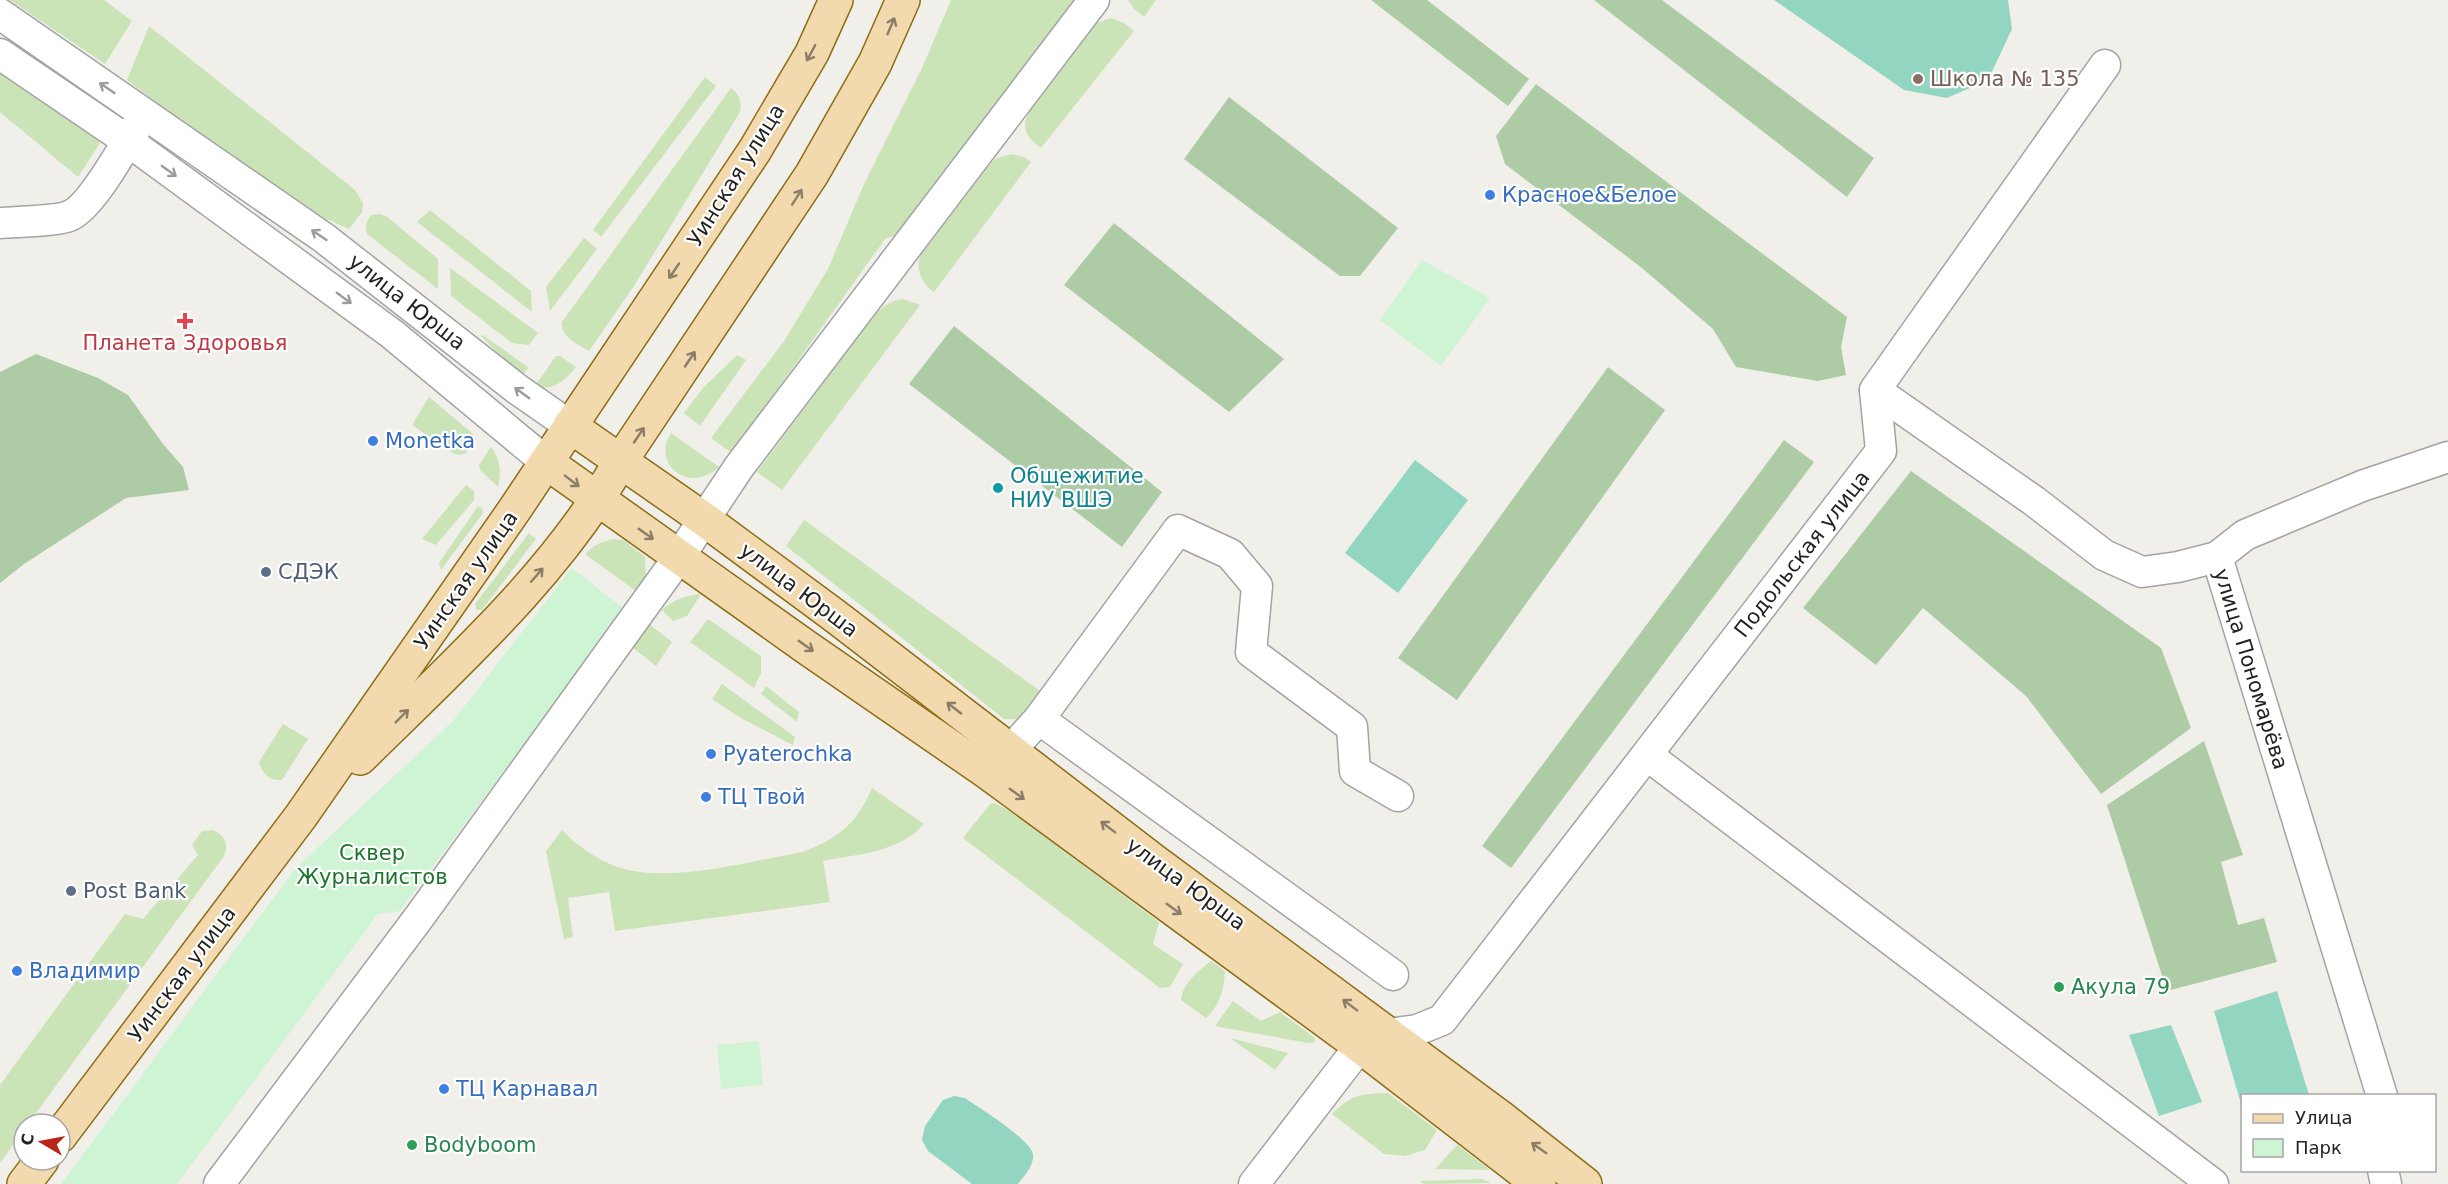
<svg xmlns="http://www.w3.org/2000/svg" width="2448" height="1184" font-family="'DejaVu Sans',sans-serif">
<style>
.grass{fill:#cae4b7}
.forest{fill:#adcba4}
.park{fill:#cef4d3}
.pitch{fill:#92d5c0}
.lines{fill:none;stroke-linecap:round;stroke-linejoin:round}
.minor-casing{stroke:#a3a3a3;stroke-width:33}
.major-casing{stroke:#8d6d13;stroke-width:36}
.minor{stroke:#fff;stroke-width:30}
.major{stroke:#f2d9ae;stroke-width:33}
.oneway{stroke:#8a7e68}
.oneway2{stroke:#9c9c9c}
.education-dot{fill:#8d6e63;stroke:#fff;stroke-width:2}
.shop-dot{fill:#3f7fe0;stroke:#fff;stroke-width:2}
.health-dot{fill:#e0444e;stroke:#fff;stroke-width:2}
.culture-dot{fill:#0f9aa8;stroke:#fff;stroke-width:2}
.service-dot{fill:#5c6f8a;stroke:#fff;stroke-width:2}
.leisure-dot{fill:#2e9e5b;stroke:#fff;stroke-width:2}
.labels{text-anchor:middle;stroke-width:4.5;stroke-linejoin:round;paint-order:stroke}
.education-label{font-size:21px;fill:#785e54;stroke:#fff;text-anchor:start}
.street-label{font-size:21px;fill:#222;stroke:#fff}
.shop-label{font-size:21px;fill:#366cbe;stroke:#fff;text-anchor:start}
.health-label{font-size:21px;fill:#be3a42;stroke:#fff}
.culture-label{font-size:21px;fill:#0d838f;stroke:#fff;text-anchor:start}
.service-label{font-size:21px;fill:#4e5e75;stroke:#fff;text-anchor:start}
.park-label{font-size:21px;fill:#1a7528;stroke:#fff}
.leisure-label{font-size:21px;fill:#27864d;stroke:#fff;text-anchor:start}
</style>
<rect width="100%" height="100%" fill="#f1efea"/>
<!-- grass -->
<g class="grass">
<path d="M 10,0 L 104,0 L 132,21 L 105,64 Z"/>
<path d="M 951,0 L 1075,0 L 1058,26 L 900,234 L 885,239 L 732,453 L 711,438 L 784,341 L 828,269 L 864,184 L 922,68 Z"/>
<path d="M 1128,0 L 1156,0 L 1144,17 L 1134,9 Z"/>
<path d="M 1111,18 L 1124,23 L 1134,31 L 1041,148 C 1033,142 1026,137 1025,126 C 1024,108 1077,47 1090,29 L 1097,23 Z"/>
<path d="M 149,26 L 355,190 L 363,203 L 362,212 L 349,229 L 300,207 L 236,163 L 127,80 Z"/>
<path d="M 0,69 L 94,133 L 100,143 L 78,177 L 0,112 Z"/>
<path d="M 705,77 L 716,86 L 601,237 L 593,230 Z"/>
<path d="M 731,88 C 740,95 742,102 740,112 L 634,286 L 589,351 C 578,344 560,337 562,322 Z"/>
<path d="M 1011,154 L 1024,157 L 1031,162 L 934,292 C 921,282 916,272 920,256 L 984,172 L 995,159 Z"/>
<path d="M 430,210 L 531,291 L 532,312 L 417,222 Z"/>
<path d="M 379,214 L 386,216 L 438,259 L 438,289 L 367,234 C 365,226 366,222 371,215 Z"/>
<path d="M 584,238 L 597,249 L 550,311 L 546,287 Z"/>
<path d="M 450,268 L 538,333 L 529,345 L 512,343 L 451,296 Z"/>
<path d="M 903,299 L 920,305 L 782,490 L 757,472 L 876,313 C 885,305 892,300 903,299 Z"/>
<path d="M 483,335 L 529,368 L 521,376 L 481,336 Z"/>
<path d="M 737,355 L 746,360 L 700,426 L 684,413 L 703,388 Z"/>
<path d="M 556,356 L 560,356 L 576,367 C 565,380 554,392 535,386 Z"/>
<path d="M 429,397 L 473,434 L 475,441 L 466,453 L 459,455 L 453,453 L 412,425 Z"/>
<path d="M 671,433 L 719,467 C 689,495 651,464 671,433 Z"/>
<path d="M 491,447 C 500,459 502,472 498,487 L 480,470 L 479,465 Z"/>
<path d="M 466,485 L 474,491 L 474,500 L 436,545 L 422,539 Z"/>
<path d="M 478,506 L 482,508 L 483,513 L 441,570 L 439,563 Z"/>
<path d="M 804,520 L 1043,693 C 1030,710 1027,721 1004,719 L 786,546 Z"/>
<path d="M 529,533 L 536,539 L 482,610 L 476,610 L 475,604 Z"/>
<path d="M 615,539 L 623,540 L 645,557 L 646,579 L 640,594 L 585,554 C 594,545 602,541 615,539 Z"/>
<path d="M 701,594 L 687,616 L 673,621 L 662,610 C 674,599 685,596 701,594 Z"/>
<path d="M 708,619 L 761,656 L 761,673 L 754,688 L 690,642 Z"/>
<path d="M 649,624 L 672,642 L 656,666 L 632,647 Z"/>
<path d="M 722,684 L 795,737 L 793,745 L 739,717 L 712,699 Z"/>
<path d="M 766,686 L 799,712 L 797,722 L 761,694 Z"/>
<path d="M 283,724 L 308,739 L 282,780 C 268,781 263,774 259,762 Z"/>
<path d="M 872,788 L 924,824 C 898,853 858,854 823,861 L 830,902 L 615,931 L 609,892 L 568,898 L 573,937 L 564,939 L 546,851 L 562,830 C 581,849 605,866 633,871 C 683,880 752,861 803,852 C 838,838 857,824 872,788 Z"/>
<path d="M 994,803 L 1008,810 L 1159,922 L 1153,944 L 1183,964 L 1170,987 L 1160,988 L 963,838 L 990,804 Z"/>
<path d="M 213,830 C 225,836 229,844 224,856 L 28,1124 L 24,1124 L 24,1130 L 0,1163 L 0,1085 L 125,914 L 143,919 L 198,855 L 192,845 L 202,831 Z"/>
<path d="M 1211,961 L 1225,971 C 1224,990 1220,1005 1206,1018 L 1181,1000 C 1182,984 1199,970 1211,961 Z"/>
<path d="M 1233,1001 L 1261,1021 L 1280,1012 L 1315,1038 L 1314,1043 L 1308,1043 L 1215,1026 Z"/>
<path d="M 1230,1038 L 1288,1053 L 1275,1070 Z"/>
<path d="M 1388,1093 L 1437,1130 L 1425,1150 L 1405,1156 L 1384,1154 L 1332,1114 C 1352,1094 1360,1094 1388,1093 Z"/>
<path d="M 1457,1145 L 1490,1170 L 1435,1169 Z"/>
<path d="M 1482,1179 L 1491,1183 L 1424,1184 L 1420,1181 Z"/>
</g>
<!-- forest -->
<g class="forest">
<path d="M 1371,0 L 1427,0 L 1529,79 L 1508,106 Z"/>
<path d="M 1594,0 L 1662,0 L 1874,158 L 1847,197 Z"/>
<path d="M 1536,84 L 1847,317 L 1841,347 L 1846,375 L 1818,381 L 1736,367 L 1713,329 L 1642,268 L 1505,164 L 1496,136 Z"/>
<path d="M 1229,97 L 1398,228 L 1360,276 L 1340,276 L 1184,159 Z"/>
<path d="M 1114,223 L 1284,359 L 1229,412 L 1064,285 Z"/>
<path d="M 954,326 L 1162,492 L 1122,547 L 909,384 Z"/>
<path d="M 36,354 L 98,378 L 128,395 L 163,444 L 183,467 L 189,490 L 126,498 L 24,564 L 0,583 L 0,372 Z"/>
<path d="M 1608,367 L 1665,410 L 1457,700 L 1398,658 Z"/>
<path d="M 1784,440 L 1814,462 L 1511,868 L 1482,846 Z"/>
<path d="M 1911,471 L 2161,648 L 2191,728 L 2101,794 L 2026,696 L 1923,608 L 1876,665 L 1803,608 Z"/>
<path d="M 2204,741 L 2243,855 L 2221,862 L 2238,925 L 2264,918 L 2277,962 L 2167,991 L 2107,805 Z"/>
</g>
<!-- park -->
<g class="park">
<path d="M 1422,260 L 1490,298 L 1441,366 L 1380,320 Z"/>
<path d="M 572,568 L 624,609 L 400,911 L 378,914 L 177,1184 L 61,1184 L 294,870 L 453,721 Z"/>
<path d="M 759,1041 L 763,1085 L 721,1089 L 717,1045 Z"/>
</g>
<!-- pitch -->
<g class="pitch">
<path d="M 1774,0 L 2008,0 L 2012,29 L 1988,80 L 1947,98 L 1904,90 Z"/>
<path d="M 1415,460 L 1468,500 L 1398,593 L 1345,553 Z"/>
<path d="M 2277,991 L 2309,1095 L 2242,1096 L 2242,1107 L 2214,1011 Z"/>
<path d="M 2171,1025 L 2202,1102 L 2159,1116 L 2129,1035 Z"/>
<path d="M 954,1096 L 965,1098 C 979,1108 1032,1140 1033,1155 C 1034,1166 1024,1176 1018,1184 L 972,1184 L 928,1151 L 922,1140 L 925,1126 L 943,1100 Z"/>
</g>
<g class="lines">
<!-- minor casing -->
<g class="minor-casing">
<g id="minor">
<path d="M 0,14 L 324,238 L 517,389 L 570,426"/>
<path d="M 0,54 L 128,141 L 392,334 L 546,462"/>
<path d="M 0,223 C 15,222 58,221 69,216 C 91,208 125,145 138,124"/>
<path d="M 1875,390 L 2034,501 L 2104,555 L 2142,572 L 2178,567 L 2217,557 L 2245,535 L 2362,486 L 2448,457"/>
<path d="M 2217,557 L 2382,1096"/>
<path d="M 1039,719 L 1393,975"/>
<path d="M 1010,751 L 1039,719 L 1178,530 L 1230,554 L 1257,586 L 1251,652 L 1352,727 L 1355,771 L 1398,796"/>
<path d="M 1647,755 L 2213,1184"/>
<path d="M 1388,1034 L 1417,1030 L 1442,1020 L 1881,451 L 1875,390 L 2105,65"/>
<path d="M 2383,1170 L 2386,1184"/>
<path d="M 219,1184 L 420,916 L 679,557 L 739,467 L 1094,0"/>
<path d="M 1254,1184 L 1360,1046"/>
</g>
</g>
<!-- major casing -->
<g class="major-casing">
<g id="major">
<path d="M 570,426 L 705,520 L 835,616 L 1154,861 L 1500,1117 L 1585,1184"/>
<path d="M 546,462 L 806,647 L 987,772 L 1360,1046 L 1539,1184"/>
<path d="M 360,758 C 453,666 555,576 620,462 L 812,174 L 875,63 L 903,0"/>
<path d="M 60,1136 L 301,816 L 515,509 L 755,150 L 812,53 L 836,0"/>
<path d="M 24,1184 L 42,1160"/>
</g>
</g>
<!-- minor -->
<use href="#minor" class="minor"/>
<!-- major -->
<use href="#major" class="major"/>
</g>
<!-- one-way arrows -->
<defs><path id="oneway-shaft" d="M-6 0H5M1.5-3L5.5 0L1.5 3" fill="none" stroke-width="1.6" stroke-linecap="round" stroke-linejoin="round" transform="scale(1.5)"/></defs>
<g class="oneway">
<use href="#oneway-shaft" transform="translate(891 26) rotate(-67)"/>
<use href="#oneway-shaft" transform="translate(811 53) rotate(118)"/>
<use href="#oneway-shaft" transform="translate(797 197) rotate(-57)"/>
<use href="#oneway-shaft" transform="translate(674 271) rotate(124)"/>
<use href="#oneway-shaft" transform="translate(690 359) rotate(-56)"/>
<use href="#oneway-shaft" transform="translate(639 435) rotate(-56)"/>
<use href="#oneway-shaft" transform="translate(572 481) rotate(37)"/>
<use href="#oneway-shaft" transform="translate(646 534) rotate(35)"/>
<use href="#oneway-shaft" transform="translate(537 575) rotate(-49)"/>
<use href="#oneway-shaft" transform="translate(806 646) rotate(35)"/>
<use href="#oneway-shaft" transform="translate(954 708) rotate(-142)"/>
<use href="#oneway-shaft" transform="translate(402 716) rotate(-45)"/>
<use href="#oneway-shaft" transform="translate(1017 794) rotate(36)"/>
<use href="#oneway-shaft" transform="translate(1108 827) rotate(-143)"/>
<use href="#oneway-shaft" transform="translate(1174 909) rotate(36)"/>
<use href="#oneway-shaft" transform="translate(1350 1005) rotate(-143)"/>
<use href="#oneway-shaft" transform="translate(1539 1148) rotate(-145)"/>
</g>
<g class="oneway2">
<use href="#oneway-shaft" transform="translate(107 88) rotate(-146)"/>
<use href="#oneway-shaft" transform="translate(169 171) rotate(36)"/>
<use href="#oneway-shaft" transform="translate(319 235) rotate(-146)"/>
<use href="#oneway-shaft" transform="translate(344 298) rotate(36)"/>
<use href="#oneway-shaft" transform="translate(522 393) rotate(-144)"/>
</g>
<!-- markers -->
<circle class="education-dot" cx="1918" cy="79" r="6"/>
<g class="shop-dot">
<circle cx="1490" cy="195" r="6"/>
<circle cx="373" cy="441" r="6"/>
<circle cx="711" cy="754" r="6"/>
<circle cx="706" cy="797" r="6"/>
<circle cx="17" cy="971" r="6"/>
<circle cx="444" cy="1089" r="6"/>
</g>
<path class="health-dot" d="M182 312h6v6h6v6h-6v6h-6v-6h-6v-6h6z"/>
<circle class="culture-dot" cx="998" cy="488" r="6"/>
<g class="service-dot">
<circle cx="266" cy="572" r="6"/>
<circle cx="71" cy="891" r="6"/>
</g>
<g class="leisure-dot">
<circle cx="2059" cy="987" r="6"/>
<circle cx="412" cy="1145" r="6"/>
</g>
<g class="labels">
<!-- education labels -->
<g class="education-label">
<text x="1930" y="86">Школа № 135</text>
</g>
<!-- street labels -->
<g class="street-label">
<text transform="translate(736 175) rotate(-58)" y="7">Уинская улица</text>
<text transform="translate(407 302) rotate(38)" y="7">улица Юрша</text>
<text transform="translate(1802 554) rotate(-52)" y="7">Подольская улица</text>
<text transform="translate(466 580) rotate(-55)" y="7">Уинская улица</text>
<text transform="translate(799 590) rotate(37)" y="7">улица Юрша</text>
<text transform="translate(2251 669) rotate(73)" y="7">улица Пономарёва</text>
<text transform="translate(1186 884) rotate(36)" y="7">улица Юрша</text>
<text transform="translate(182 974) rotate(-53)" y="7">Уинская улица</text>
</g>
<!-- shop labels -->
<g class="shop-label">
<text x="1502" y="202">Красное&amp;Белое</text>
<text x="385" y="448">Monetka</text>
<text x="723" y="761">Pyaterochka</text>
<text x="718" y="804">ТЦ Твой</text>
<text x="29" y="978">Владимир</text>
<text x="456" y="1096">ТЦ Карнавал</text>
</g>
<!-- health labels -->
<g class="health-label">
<text x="185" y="350">Планета Здоровья</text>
</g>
<!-- culture labels -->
<g class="culture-label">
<text x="1010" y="483">Общежитие<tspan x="1010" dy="24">НИУ ВШЭ</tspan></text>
</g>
<!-- service labels -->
<g class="service-label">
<text x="278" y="579">СДЭК</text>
<text x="83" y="898">Post Bank</text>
</g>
<!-- park labels -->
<g class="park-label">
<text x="372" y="860">Сквер<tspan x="372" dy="24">Журналистов</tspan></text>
</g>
<!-- leisure labels -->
<g class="leisure-label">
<text x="2071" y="994">Акула 79</text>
<text x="424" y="1152">Bodyboom</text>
</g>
</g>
<!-- legend -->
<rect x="2241" y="1094" width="195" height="78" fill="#ffffff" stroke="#a7a7a7" stroke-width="1.5"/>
<rect x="2253" y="1114" width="30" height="9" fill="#f2d9ae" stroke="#a7a7a7" stroke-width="1.5"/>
<text x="2295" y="1124" font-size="18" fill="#222222">Улица</text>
<rect x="2253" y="1139" width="30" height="18" fill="#cef4d3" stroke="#a7a7a7" stroke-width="1.5"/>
<text x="2295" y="1154" font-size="18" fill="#222222">Парк</text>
<!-- north arrow -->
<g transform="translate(42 1142) rotate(280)"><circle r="28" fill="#ffffff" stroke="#a7a7a7" stroke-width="1.5"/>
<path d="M0-4.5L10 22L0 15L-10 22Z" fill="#ba2419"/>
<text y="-9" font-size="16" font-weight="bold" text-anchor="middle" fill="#222222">С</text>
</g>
</svg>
